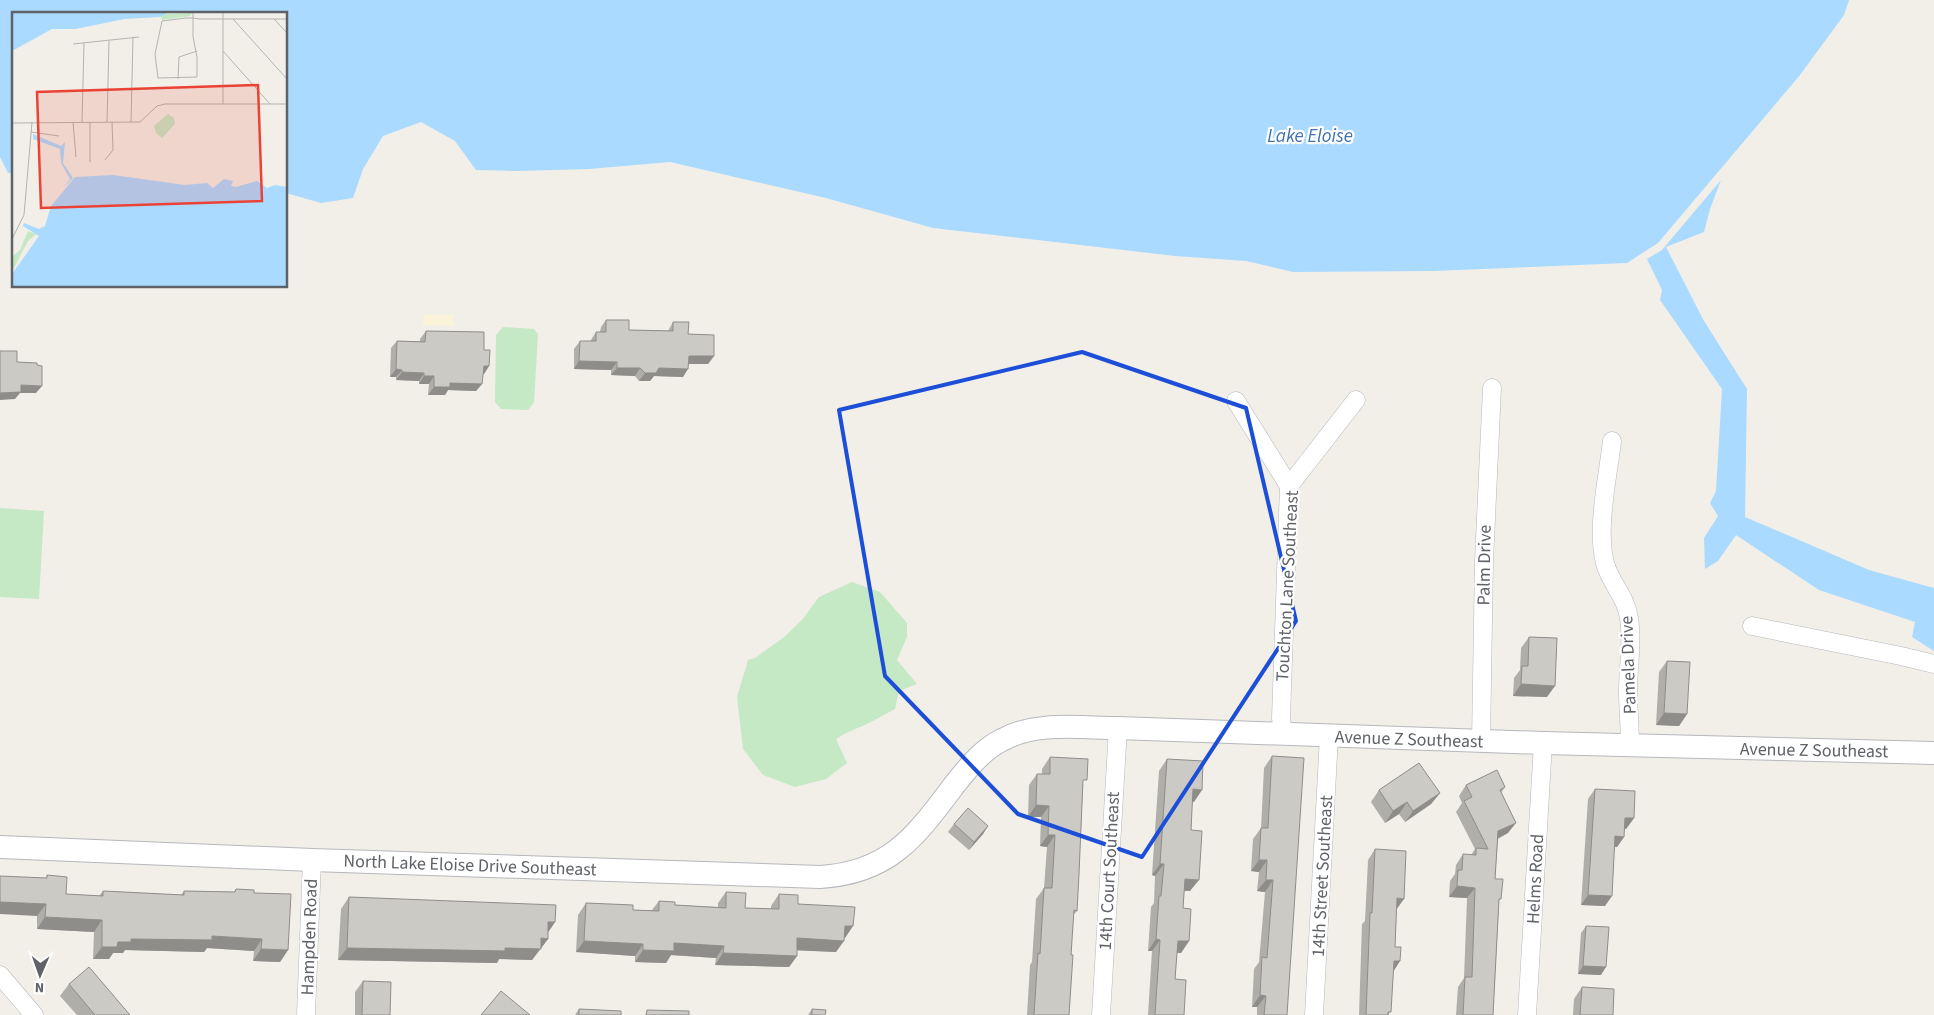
<svg xmlns="http://www.w3.org/2000/svg" width="1934" height="1015" font-family="'Source Sans 3',sans-serif">
<style>
.green{fill:#c5e8c5}
.sand{fill:#fbf3d9}
.water{fill:#aadaff}
.lines{fill:none;stroke-linecap:round;stroke-linejoin:round}
.minor-casing{stroke:#b5b8bc;stroke-width:19}
.tertiary-casing{stroke:#b5b8bc;stroke-width:24}
.minor{stroke:#fff;stroke-width:18}
.tertiary{stroke:#fff;stroke-width:22}
.wall{fill:#afaea9}
.shaded-wall{fill:#8f8d8a}
.building{fill:#cccac5;stroke:#8f8d8a}
.marked{fill:none;stroke:#1d4ed8;stroke-width:4;stroke-linejoin:round}
.labels{text-anchor:middle;stroke-width:4.5;stroke-linejoin:round;paint-order:stroke}
.street-label{font-size:18px;fill:#5f6368;stroke:#fff}
.water-label{font-size:19px;font-style:italic;fill:#4174aa;stroke:#fff}
.inset-road{fill:none;stroke:#b3b3b1;stroke-width:1}
.view{fill:#ea4335;fill-opacity:0.15;stroke:#ea4335;stroke-width:2.5}
.inset-edge{fill:none;stroke:#5f6368;stroke-width:2.5}
</style>
<rect width="100%" height="100%" fill="#f1efe8"/>
<!-- green -->
<g class="green">
<path d="M 503,327 L 534,329 L 538,334 L 534,402 L 528,410 L 501,409 L 495,402 L 496,335 Z"/>
<path d="M 0,508 L 44,511 L 39,599 L 0,597 Z"/>
<path d="M 852,582 L 880,592 L 907,623 L 907,637 L 897,660 L 917,684 L 899,691 L 895,709 L 867,724 L 846,733 L 836,739 L 847,763 L 826,779 L 795,787 L 763,775 L 743,749 L 737,697 L 748,660 L 755,658 L 783,638 L 802,620 L 819,597 Z"/>
</g>
<!-- sand -->
<path class="sand" d="M 424,314 L 454,315 L 453,326 L 423,325 Z"/>
<!-- water -->
<g class="water">
<path d="M 0,0 L 1849,0 L 1844,15 L 1800,75 L 1658,243 L 1627,263 L 1433,271 L 1293,272 L 1246,261 L 1175,256 L 933,228 L 826,198 L 670,162 L 589,169 L 517,171 L 476,170 L 455,141 L 421,122 L 383,136 L 363,169 L 353,198 L 321,203 L 286,193 L 286,14 L 14,14 L 14,173 L 8,173 L 0,157 Z"/>
<path d="M 1721,180 L 1710,209 L 1704,232 L 1666,247 L 1704,321 L 1747,389 L 1745,517 L 1869,570 L 1934,588 L 1934,651 L 1912,637 L 1915,622 L 1819,590 L 1736,535 L 1718,561 L 1705,569 L 1704,538 L 1718,516 L 1710,503 L 1716,491 L 1722,389 L 1660,300 L 1662,290 L 1647,259 L 1662,250 Z"/>
</g>
<g class="lines">
<!-- minor casing -->
<g class="minor-casing">
<g id="minor">
<path d="M 1236,401 L 1289,486"/>
<path d="M 1612,441 C 1608,476 1596,529 1605,563 C 1610,583 1626,596 1629,618 C 1633,642 1628,667 1628,691 C 1628,709 1630,727 1630,745"/>
<path d="M 1752,626 L 1901,656 L 1934,664"/>
<path d="M 1283,735 L 1281,718 L 1289,486 L 1356,400"/>
<path d="M 1481,741 L 1484,561 L 1492,388"/>
<path d="M 0,975 L 34,1015"/>
<path d="M 306,1015 L 312,860"/>
<path d="M 1101,1015 L 1118,728"/>
<path d="M 1314,1015 L 1329,736"/>
<path d="M 1527,1015 L 1543,743"/>
</g>
</g>
<!-- tertiary casing -->
<g class="tertiary-casing">
<path id="tertiary" d="M 0,847 L 312,860 L 820,877 C 890,873 916,836 955,784 C 968,768 983,749 1002,740 C 1036,721 1081,728 1118,728 L 1543,743 L 1934,753"/>
</g>
<!-- minor -->
<use href="#minor" class="minor"/>
<!-- tertiary -->
<use href="#tertiary" class="tertiary"/>
</g>
<!-- wall -->
<g class="wall">
<path d="M 606,320 L 629,330 L 668,331 L 673,322 L 714,356 L 708,364 L 689,364 L 683,377 L 654,376 L 650,381 L 639,381 L 635,376 L 611,375 L 611,370 L 574,369 L 574,349 L 580,341 L 591,341 L 591,340 L 596,332 L 600,332 L 601,327 Z"/>
<path d="M 426,331 L 484,350 L 489,366 L 484,374 L 483,374 L 482,384 L 476,391 L 448,390 L 445,395 L 428,395 L 429,384 L 419,384 L 419,381 L 396,380 L 396,377 L 390,377 L 391,348 L 397,341 L 420,341 L 420,339 Z"/>
<path d="M 1529,637 L 1547,697 L 1513,696 L 1514,678 L 1520,670 L 1521,648 Z"/>
<path d="M 1667,661 L 1687,714 L 1679,726 L 1656,725 L 1659,672 Z"/>
<path d="M 1272,756 L 1287,1015 L 1257,1015 L 1257,1007 L 1252,1007 L 1254,969 L 1259,962 L 1265,892 L 1257,891 L 1259,872 L 1251,871 L 1253,839 L 1261,828 L 1264,768 Z"/>
<path d="M 1050,757 L 1083,786 L 1077,911 L 1073,915 L 1071,955 L 1069,1015 L 1027,1015 L 1030,965 L 1032,962 L 1036,899 L 1044,888 L 1047,847 L 1040,846 L 1041,817 L 1028,817 L 1029,785 L 1037,774 L 1042,774 L 1042,769 Z"/>
<path d="M 1167,759 L 1194,802 L 1192,802 L 1191,830 L 1190,891 L 1184,891 L 1183,908 L 1189,941 L 1181,953 L 1177,953 L 1175,979 L 1184,1015 L 1148,1015 L 1152,951 L 1148,951 L 1151,907 L 1154,903 L 1155,876 L 1152,875 L 1159,771 Z"/>
<path d="M 1466,785 L 1505,787 L 1501,793 L 1508,833 L 1498,839 L 1495,879 L 1499,903 L 1493,1015 L 1456,1015 L 1458,987 L 1464,978 L 1467,898 L 1449,897 L 1450,881 L 1455,874 L 1456,865 L 1463,854 L 1471,855 L 1475,849 L 1456,812 L 1462,803 L 1459,796 Z"/>
<path d="M 1595,789 L 1634,818 L 1626,829 L 1624,828 L 1624,837 L 1617,847 L 1615,847 L 1605,906 L 1581,905 L 1588,799 Z"/>
<path d="M 1379,790 L 1440,793 L 1431,804 L 1405,822 L 1399,814 L 1385,823 L 1371,802 Z"/>
<path d="M 954,824 L 988,826 L 983,834 L 969,850 L 948,832 Z"/>
<path d="M 1375,849 L 1396,910 L 1395,947 L 1400,961 L 1393,971 L 1389,1015 L 1359,1015 L 1362,924 L 1365,921 L 1368,860 Z"/>
<path d="M 47,875 L 66,894 L 99,896 L 103,891 L 181,895 L 184,891 L 234,892 L 236,889 L 254,893 L 288,950 L 280,962 L 253,961 L 254,951 L 207,948 L 204,952 L 125,950 L 123,953 L 113,953 L 109,959 L 93,959 L 94,932 L 37,929 L 37,916 L 46,878 Z"/>
<path d="M 726,892 L 745,908 L 771,909 L 771,906 L 779,894 L 798,904 L 853,926 L 844,938 L 836,952 L 797,950 L 797,956 L 789,967 L 715,965 L 716,958 L 671,955 L 666,963 L 635,962 L 635,956 L 576,952 L 578,915 L 586,903 L 633,910 L 652,910 L 659,901 L 675,905 L 718,907 L 718,903 Z"/>
<path d="M 349,897 L 555,922 L 548,932 L 548,939 L 532,960 L 499,959 L 497,963 L 338,960 L 341,909 Z"/>
<path d="M 1586,926 L 1601,975 L 1578,974 L 1581,933 Z"/>
<path d="M 363,981 L 390,1015 L 355,1015 L 355,992 Z"/>
<path d="M 69,984 L 130,1015 L 77,1015 L 60,996 Z"/>
<path d="M 1582,987 L 1613,1015 L 1573,1015 L 1574,999 Z"/>
<path d="M 579,1009 L 621,1015 L 575,1015 Z"/>
<path d="M 812,1009 L 825,1015 L 808,1015 Z"/>
</g>
<!-- shaded-wall -->
<g class="shaded-wall">
<path d="M 689,356 L 714,356 L 708,364 L 683,364 Z"/>
<path d="M 579,361 L 617,362 L 611,370 L 574,369 Z"/>
<path d="M 484,366 L 489,366 L 484,374 L 478,373 Z"/>
<path d="M 617,368 L 640,368 L 635,376 L 611,375 Z"/>
<path d="M 659,368 L 688,369 L 683,377 L 654,376 L 650,381 L 639,381 L 645,373 Z"/>
<path d="M 396,369 L 402,370 L 396,377 L 390,377 Z"/>
<path d="M 402,372 L 424,373 L 419,381 L 396,380 Z"/>
<path d="M 424,376 L 434,376 L 429,384 L 419,384 Z"/>
<path d="M 450,383 L 482,384 L 476,391 L 448,390 L 445,395 L 428,395 L 434,387 Z"/>
<path d="M 21,385 L 42,386 L 36,393 L 20,393 L 15,399 L 0,400 L 0,393 Z"/>
<path d="M 1521,684 L 1555,686 L 1547,697 L 1513,696 Z"/>
<path d="M 1664,713 L 1687,714 L 1679,726 L 1656,725 Z"/>
<path d="M 1193,789 L 1202,790 L 1194,802 L 1185,801 Z"/>
<path d="M 1440,793 L 1431,804 L 1405,822 L 1413,811 Z"/>
<path d="M 1407,802 L 1399,814 L 1385,823 L 1393,811 Z"/>
<path d="M 1036,805 L 1049,806 L 1041,817 L 1028,817 Z"/>
<path d="M 1625,818 L 1634,818 L 1626,829 L 1618,828 Z"/>
<path d="M 1516,823 L 1508,833 L 1490,842 L 1498,831 Z"/>
<path d="M 988,826 L 983,834 L 969,850 L 974,842 Z"/>
<path d="M 1048,835 L 1055,835 L 1047,847 L 1040,846 Z"/>
<path d="M 1615,836 L 1624,837 L 1617,847 L 1608,846 Z"/>
<path d="M 1259,860 L 1267,860 L 1259,872 L 1251,871 Z"/>
<path d="M 1160,864 L 1164,864 L 1155,876 L 1152,875 Z"/>
<path d="M 1185,879 L 1199,880 L 1190,891 L 1176,890 Z"/>
<path d="M 1266,880 L 1273,880 L 1265,892 L 1257,891 Z"/>
<path d="M 1457,886 L 1475,888 L 1467,898 L 1449,897 Z"/>
<path d="M 1588,895 L 1612,896 L 1605,906 L 1581,905 Z"/>
<path d="M 1397,898 L 1404,899 L 1396,910 Z"/>
<path d="M 0,902 L 46,904 L 37,916 L 0,914 Z"/>
<path d="M 45,917 L 102,920 L 94,932 L 37,929 Z"/>
<path d="M 548,922 L 555,922 L 547,934 Z"/>
<path d="M 845,926 L 853,926 L 845,938 L 837,938 Z"/>
<path d="M 212,936 L 262,939 L 254,951 L 207,948 L 204,952 L 125,950 L 123,953 L 113,953 L 109,959 L 93,959 L 102,947 L 118,942 L 131,939 Z"/>
<path d="M 541,938 L 548,939 L 532,960 L 499,959 L 497,963 L 338,960 L 347,948 L 505,948 Z"/>
<path d="M 797,938 L 844,941 L 836,952 L 789,950 Z"/>
<path d="M 1156,939 L 1160,940 L 1152,951 L 1148,951 Z"/>
<path d="M 584,941 L 643,944 L 635,956 L 576,952 Z"/>
<path d="M 1178,941 L 1189,941 L 1181,953 L 1170,952 Z"/>
<path d="M 674,943 L 724,946 L 716,958 L 671,955 L 666,963 L 635,962 L 643,950 Z"/>
<path d="M 261,949 L 288,950 L 280,962 L 253,961 Z"/>
<path d="M 723,953 L 797,956 L 789,967 L 715,965 Z"/>
<path d="M 1394,961 L 1400,961 L 1393,972 Z"/>
<path d="M 1583,966 L 1606,967 L 1601,975 L 1578,974 Z"/>
<path d="M 1260,995 L 1266,996 L 1257,1007 L 1252,1007 Z"/>
</g>
<!-- building -->
<g class="building">
<path d="M 606,320 L 629,320 L 629,330 L 673,331 L 673,322 L 689,322 L 688,334 L 714,335 L 714,356 L 689,356 L 688,369 L 659,368 L 656,373 L 645,373 L 640,368 L 617,368 L 617,362 L 579,361 L 580,341 L 596,341 L 596,332 L 606,332 Z"/>
<path d="M 426,331 L 484,332 L 484,350 L 490,350 L 489,366 L 484,366 L 482,384 L 450,383 L 450,387 L 434,387 L 434,376 L 424,376 L 424,373 L 402,372 L 402,370 L 396,369 L 397,341 L 425,342 Z"/>
<path d="M 0,351 L 17,351 L 17,362 L 37,363 L 37,365 L 42,366 L 42,386 L 21,385 L 21,392 L 0,393 Z"/>
<path d="M 1529,637 L 1557,638 L 1555,686 L 1521,684 L 1522,666 L 1528,666 Z"/>
<path d="M 1667,661 L 1690,662 L 1687,714 L 1664,713 Z"/>
<path d="M 1272,756 L 1304,758 L 1287,1015 L 1264,1015 L 1266,996 L 1260,995 L 1262,957 L 1267,958 L 1273,880 L 1266,880 L 1267,860 L 1259,860 L 1261,828 L 1268,828 Z"/>
<path d="M 1050,757 L 1088,759 L 1087,780 L 1083,780 L 1079,874 L 1077,911 L 1074,910 L 1071,955 L 1073,955 L 1069,1015 L 1034,1015 L 1038,953 L 1040,954 L 1044,888 L 1052,888 L 1055,835 L 1048,835 L 1049,806 L 1036,805 L 1037,774 L 1050,774 Z"/>
<path d="M 1167,759 L 1203,761 L 1202,790 L 1193,789 L 1191,830 L 1202,831 L 1199,880 L 1185,879 L 1183,908 L 1191,909 L 1189,941 L 1178,941 L 1175,979 L 1186,980 L 1184,1015 L 1155,1015 L 1160,940 L 1156,939 L 1159,896 L 1161,896 L 1164,864 L 1160,864 Z"/>
<path d="M 1419,763 L 1440,793 L 1413,811 L 1407,802 L 1393,811 L 1379,790 Z"/>
<path d="M 1497,770 L 1505,787 L 1500,790 L 1516,823 L 1498,831 L 1495,879 L 1503,879 L 1501,899 L 1499,899 L 1493,1015 L 1463,1015 L 1465,977 L 1472,977 L 1475,888 L 1457,886 L 1458,870 L 1462,870 L 1463,854 L 1476,855 L 1476,848 L 1488,849 L 1464,801 L 1472,797 L 1466,785 Z"/>
<path d="M 1595,789 L 1635,791 L 1634,818 L 1625,818 L 1624,837 L 1615,836 L 1612,896 L 1588,895 Z"/>
<path d="M 968,808 L 988,826 L 974,842 L 954,824 Z"/>
<path d="M 1375,849 L 1406,851 L 1404,899 L 1397,898 L 1395,947 L 1401,947 L 1400,961 L 1394,961 L 1391,1012 L 1388,1012 L 1388,1015 L 1366,1015 L 1370,913 L 1372,913 Z"/>
<path d="M 47,875 L 67,877 L 66,894 L 103,896 L 103,891 L 184,895 L 184,891 L 235,892 L 236,889 L 254,890 L 254,893 L 291,894 L 288,950 L 261,949 L 262,939 L 212,936 L 212,940 L 131,939 L 131,942 L 118,942 L 117,947 L 102,947 L 102,920 L 45,917 L 46,904 L 0,902 L 0,876 L 47,878 Z"/>
<path d="M 726,892 L 746,893 L 745,908 L 779,909 L 779,894 L 798,895 L 798,904 L 855,907 L 853,926 L 845,926 L 844,941 L 797,938 L 797,956 L 723,953 L 724,946 L 674,943 L 674,951 L 643,950 L 643,944 L 584,941 L 586,903 L 633,905 L 633,910 L 659,911 L 659,901 L 675,902 L 675,905 L 726,908 Z"/>
<path d="M 349,897 L 556,905 L 555,922 L 548,922 L 548,939 L 541,938 L 541,949 L 505,948 L 505,951 L 347,948 Z"/>
<path d="M 1586,926 L 1609,927 L 1606,967 L 1583,966 Z"/>
<path d="M 89,967 L 130,1015 L 95,1015 L 69,984 Z"/>
<path d="M 363,981 L 391,982 L 390,1015 L 362,1015 Z"/>
<path d="M 1582,987 L 1614,989 L 1613,1015 L 1580,1015 Z"/>
<path d="M 501,991 L 530,1015 L 481,1015 Z"/>
<path d="M 579,1009 L 621,1011 L 621,1015 L 579,1015 Z"/>
<path d="M 812,1009 L 826,1010 L 825,1015 L 812,1015 Z"/>
<path d="M 647,1010 L 689,1011 L 689,1015 L 646,1015 Z"/>
</g>
<!-- marked area -->
<path class="marked" d="M 1082,352 L 1246,408 L 1296,621 L 1142,857 L 1018,814 L 885,676 L 839,410 Z"/>
<g class="labels">
<!-- street labels -->
<g class="street-label">
<text transform="translate(1484 565) rotate(-89)" y="6">Palm Drive</text>
<text transform="translate(1287 586) rotate(-87)" y="6">Touchton Lane Southeast</text>
<text transform="translate(1628 665) rotate(-92)" y="6">Pamela Drive</text>
<text transform="translate(1409 739) rotate(2)" y="6">Avenue Z Southeast</text>
<text transform="translate(1814 750) rotate(1)" y="6">Avenue Z Southeast</text>
<text transform="translate(470 865) rotate(2)" y="6">North Lake Eloise Drive Southeast</text>
<text transform="translate(1109 871) rotate(-87)" y="6">14th Court Southeast</text>
<text transform="translate(1322 876) rotate(-87)" y="6">14th Street Southeast</text>
<text transform="translate(1535 879) rotate(-87)" y="6">Helms Road</text>
<text transform="translate(309 937) rotate(-88)" y="6">Hampden Road</text>
</g>
<!-- water labels -->
<g class="water-label">
<text x="1310" y="142">Lake Eloise</text>
</g>
</g>
<!-- overview -->
<g transform="translate(12 12)">
<rect width="275" height="275" fill="#f1efe8"/>
<path d="M 180,1 L 178,4 L 150,8 L 148,2 ZM 156,102 L 162,106 L 163,112 L 150,126 L 144,121 L 142,114 ZM 16,219 L 24,222 L 16,229 L 0,260 L 0,245 L 8,238 Z" fill="#c5e8c5"/>
<path d="M 0,1 L 155,1 L 148,5 L 113,7 L 63,17 L 40,17 L 0,39 ZM 21,122 L 49,134 L 53,130 L 51,151 L 61,166 L 52,175 L 58,167 L 49,151 L 48,137 L 21,127 ZM 101,163 L 173,173 L 195,171 L 201,176 L 212,167 L 221,169 L 219,174 L 224,175 L 245,169 L 255,176 L 263,173 L 275,175 L 275,274 L 0,274 L 0,262 L 27,224 L 11,214 L 12,211 L 27,217 L 33,214 L 39,194 L 63,165 Z" fill="#aadaff"/>
<path class="inset-road" d="M 181,1 L 181,25 L 185,45 L 185,65 L 146,66 L 143,42 L 150,9 L 174,6 L 181,6 L 187,7 L 275,7M 221,7 L 275,67M 262,7 L 275,21M 61,32 L 127,25M 211,39 L 258,92M 166,67 L 167,45 L 185,39M 211,92 L 211,1M 61,110 L 64,145M 70,110 L 72,31M 78,110 L 78,150M 95,110 L 97,29M 119,110 L 121,25M 0,111 L 128,110 L 145,94 L 153,92 L 275,92M 19,120 L 47,124M 93,148 L 101,138 L 100,110M 0,227 L 12,203 L 20,110"/>
<path class="view" d="M 246,73 L 250,189 L 29,196 L 25,80 Z"/>
<rect width="275" height="275" class="inset-edge"/>
</g>
<!-- north arrow -->
<g transform="translate(40 975) rotate(182)" stroke="#ffffff" stroke-width="4" paint-order="stroke">
<path d="M0-4L9 19L0 12L-9 19Z" fill="#5f6368"/>
<text y="-8" font-size="14" font-weight="bold" text-anchor="middle" fill="#5f6368">N</text>
</g>
</svg>
